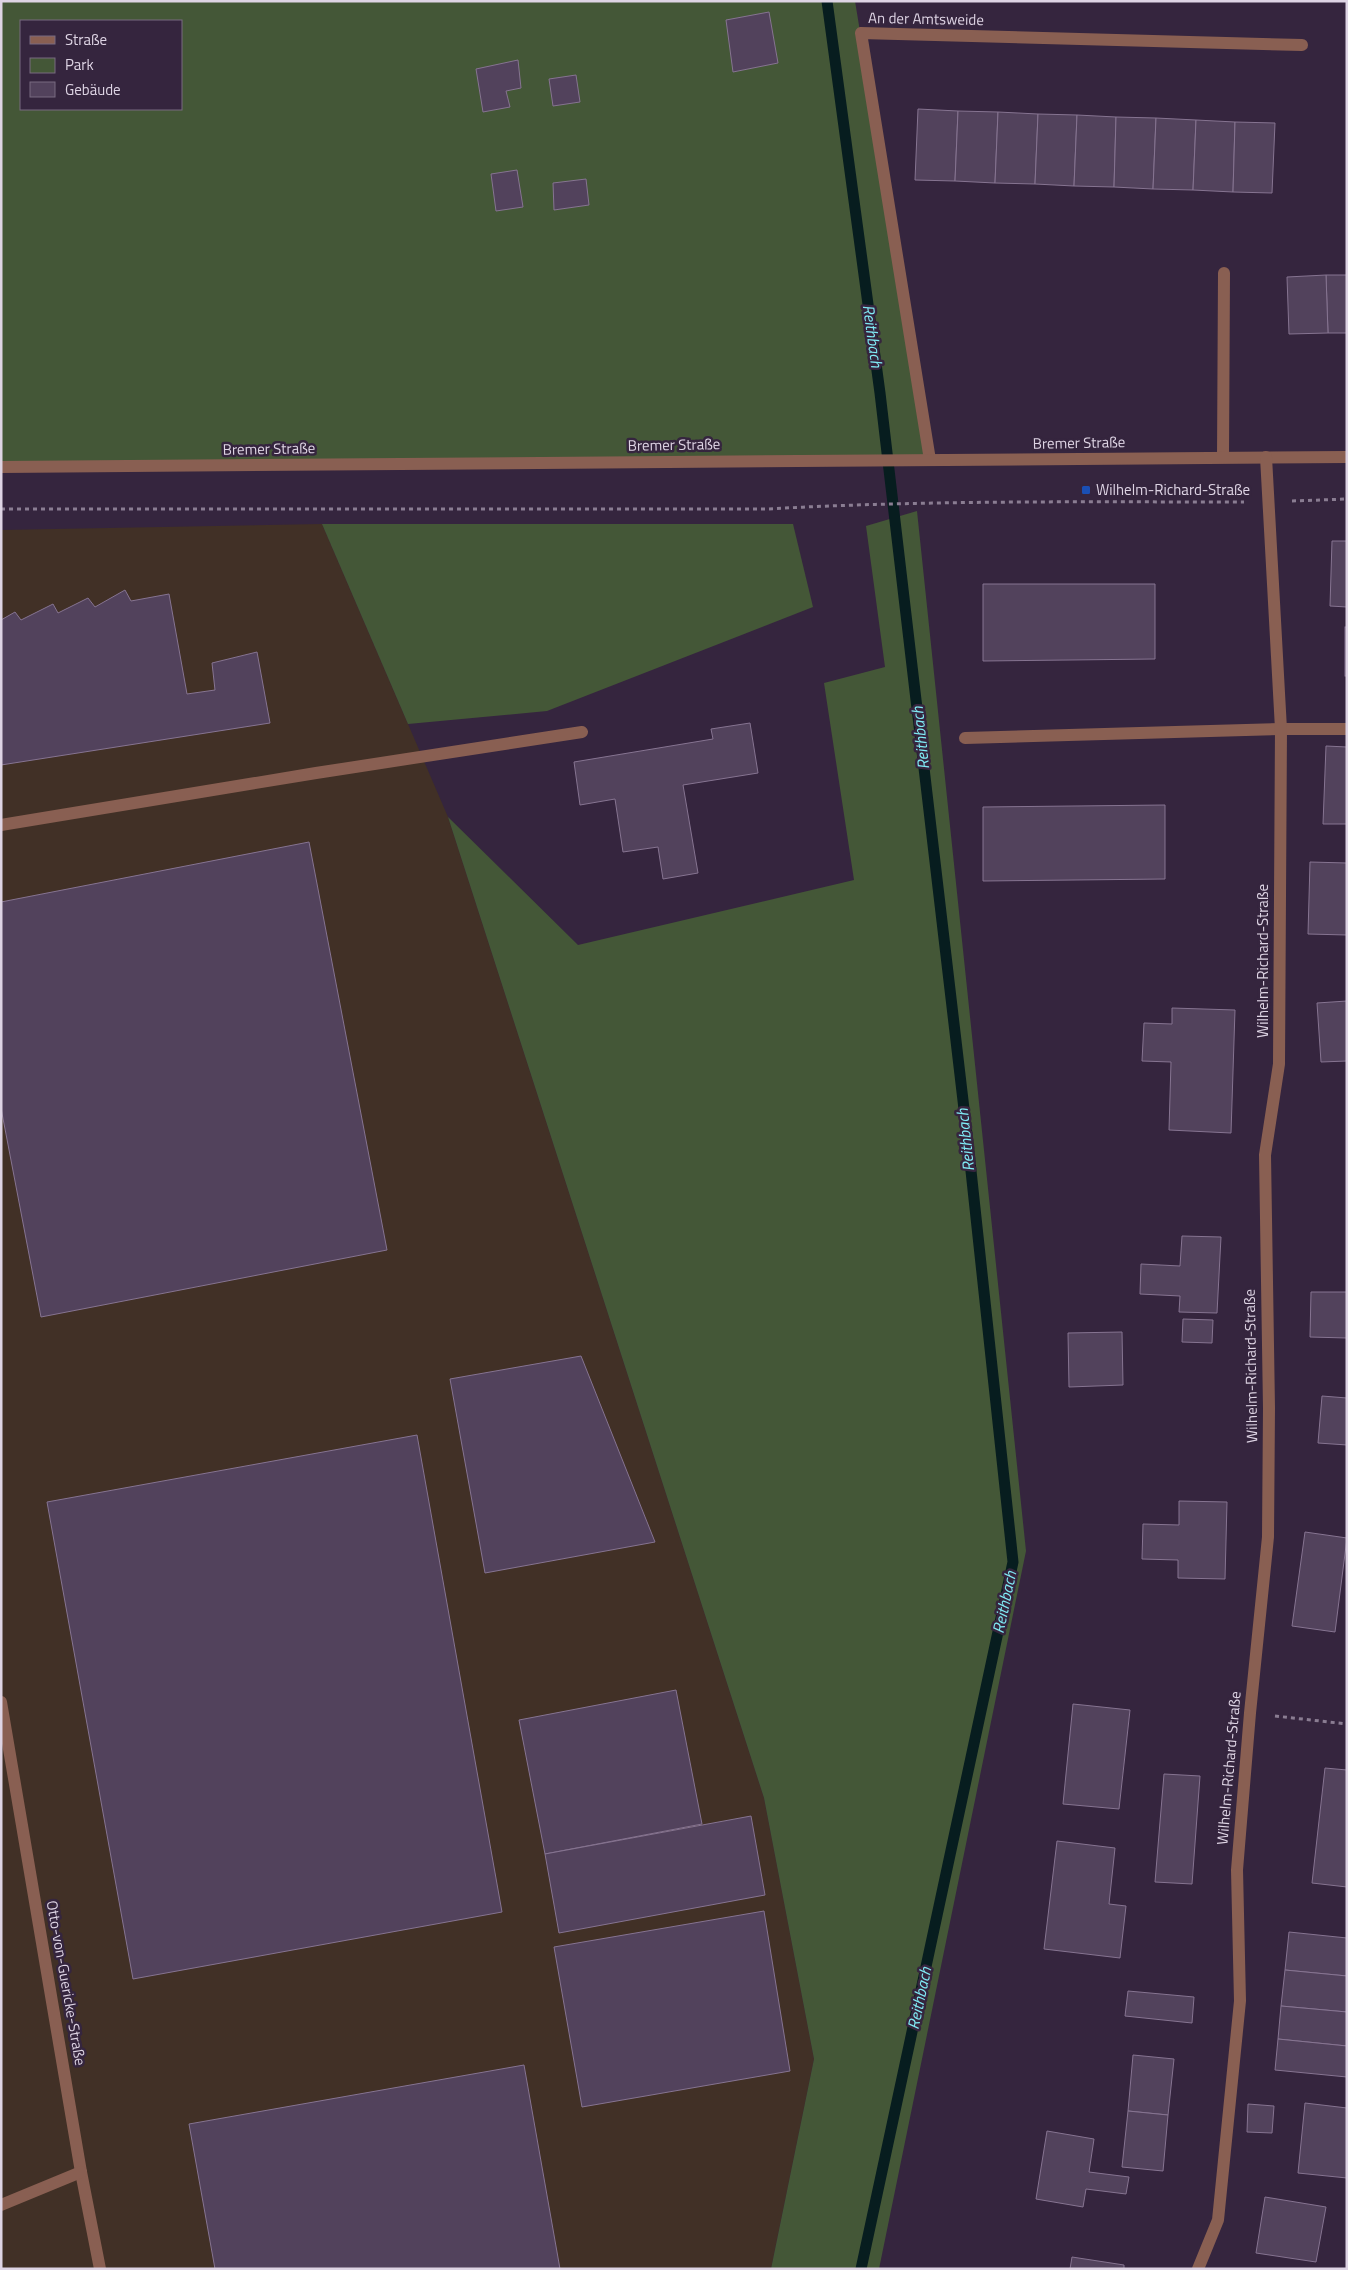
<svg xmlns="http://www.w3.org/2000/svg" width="1348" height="2270" font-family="'Titillium Web',sans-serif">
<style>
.commercial{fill:#413026}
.green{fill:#445737;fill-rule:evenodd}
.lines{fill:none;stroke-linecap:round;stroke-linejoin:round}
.stream{stroke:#071d1f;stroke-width:11}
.building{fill:#52425c;stroke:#867491}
.path{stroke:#8a7d92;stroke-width:3;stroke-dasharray:4 4;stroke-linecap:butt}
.minor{stroke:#895f52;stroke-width:12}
.transit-dot{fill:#1a4fb4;stroke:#35253e;stroke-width:2}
.labels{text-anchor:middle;stroke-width:5;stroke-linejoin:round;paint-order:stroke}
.street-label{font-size:15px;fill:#ded4e4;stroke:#35253e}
.poi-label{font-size:15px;fill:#ded4e4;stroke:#35253e;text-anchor:start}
.water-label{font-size:16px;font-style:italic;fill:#80ebf5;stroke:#35253e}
</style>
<rect width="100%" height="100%" fill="#35253e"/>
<!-- commercial -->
<path class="commercial" d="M 322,524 L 448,817 L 764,1798 L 814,2059 L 771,2269 L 1,2269 L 1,530 Z"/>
<!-- green -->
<g class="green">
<path d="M 1,1 L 855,1 L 930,460 L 1,467 ZM 21,21 L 181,21 L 181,109 L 21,109 Z"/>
<path d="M 917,511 L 1026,1551 L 879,2269 L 771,2269 L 814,2059 L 764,1798 L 448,817 L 578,945 L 854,880 L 824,683 L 885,667 L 866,526 Z"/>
<path d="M 322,524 L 793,524 L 813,607 L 547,711 L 408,724 Z"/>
</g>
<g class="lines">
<!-- stream -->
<path class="stream" d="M 827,1 L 880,393 L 968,1143 L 1013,1562 L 861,2269"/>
</g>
<!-- building -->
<g class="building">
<path d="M 769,12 L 778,63 L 733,72 L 726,20 Z"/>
<path d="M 518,60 L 521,88 L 506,91 L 510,107 L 483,112 L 476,69 Z"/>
<path d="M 576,75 L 580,102 L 553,106 L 549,79 Z"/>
<path d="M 918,109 L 958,111 L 955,181 L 915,180 Z"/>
<path d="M 958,111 L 998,112 L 995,183 L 955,181 Z"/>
<path d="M 998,112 L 1038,114 L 1035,184 L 995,183 Z"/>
<path d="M 1038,114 L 1077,115 L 1074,186 L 1035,184 Z"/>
<path d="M 1077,115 L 1116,117 L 1114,187 L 1074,186 Z"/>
<path d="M 1116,117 L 1156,118 L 1153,189 L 1114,187 Z"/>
<path d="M 1156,118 L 1196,120 L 1193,190 L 1153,189 Z"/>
<path d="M 1196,120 L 1235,122 L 1233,192 L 1193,190 Z"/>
<path d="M 1235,122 L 1275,123 L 1272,193 L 1233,192 Z"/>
<path d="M 517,170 L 523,207 L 496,211 L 491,174 Z"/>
<path d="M 586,179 L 589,205 L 554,210 L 553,183 Z"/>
<path d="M 1326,275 L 1347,275 L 1347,333 L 1328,333 Z"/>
<path d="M 1326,275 L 1328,333 L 1289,334 L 1287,277 Z"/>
<path d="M 1332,541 L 1347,541 L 1347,607 L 1330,606 Z"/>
<path d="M 983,584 L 1155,584 L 1155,659 L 983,661 Z"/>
<path d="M 125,590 L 131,601 L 169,594 L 187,694 L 215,690 L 212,663 L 257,652 L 270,723 L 1,765 L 1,620 L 15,612 L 21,620 L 53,604 L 58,613 L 88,598 L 95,607 Z"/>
<rect x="1345" y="627" width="2" height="49"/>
<path d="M 750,723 L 758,773 L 683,785 L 698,873 L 663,879 L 658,847 L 623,852 L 615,799 L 580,805 L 574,762 L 713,739 L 711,729 Z"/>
<path d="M 1326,746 L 1347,747 L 1347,824 L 1323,824 Z"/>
<path d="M 1165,805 L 1165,879 L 983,881 L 983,807 Z"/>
<path d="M 309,842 L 387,1250 L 41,1317 L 1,1108 L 1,902 Z"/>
<path d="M 1310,862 L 1347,863 L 1347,935 L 1308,934 Z"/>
<path d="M 1347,1001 L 1347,1061 L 1321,1062 L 1317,1003 Z"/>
<path d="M 1172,1008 L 1235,1010 L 1231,1133 L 1169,1130 L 1171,1062 L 1142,1061 L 1144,1023 L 1172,1024 Z"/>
<path d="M 1182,1236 L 1221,1237 L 1217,1313 L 1179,1312 L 1180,1296 L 1140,1294 L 1141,1264 L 1180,1266 Z"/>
<path d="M 1311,1292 L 1347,1292 L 1347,1338 L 1310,1337 Z"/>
<path d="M 1183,1319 L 1213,1320 L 1212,1343 L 1182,1342 Z"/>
<path d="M 1122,1332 L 1123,1385 L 1069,1387 L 1068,1333 Z"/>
<path d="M 581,1356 L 655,1542 L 485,1573 L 450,1379 Z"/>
<path d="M 1322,1396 L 1347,1398 L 1347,1445 L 1318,1443 Z"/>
<path d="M 417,1435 L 502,1912 L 133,1979 L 47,1502 Z"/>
<path d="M 1179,1501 L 1227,1502 L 1225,1579 L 1178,1578 L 1178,1560 L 1142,1559 L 1143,1524 L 1179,1525 Z"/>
<path d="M 1305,1532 L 1347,1538 L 1335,1632 L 1292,1626 Z"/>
<path d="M 676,1690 L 702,1824 L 545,1854 L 519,1720 Z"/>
<path d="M 1073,1704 L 1130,1710 L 1119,1809 L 1063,1804 Z"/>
<path d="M 1325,1768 L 1347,1770 L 1347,1887 L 1312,1883 Z"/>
<path d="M 1164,1774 L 1200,1776 L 1192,1884 L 1155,1882 Z"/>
<path d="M 751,1816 L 765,1895 L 559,1933 L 545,1854 Z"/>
<path d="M 1057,1841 L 1115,1848 L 1109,1904 L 1126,1906 L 1120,1958 L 1044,1949 Z"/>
<path d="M 764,1911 L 790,2071 L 582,2107 L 554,1947 Z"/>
<path d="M 1289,1932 L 1347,1938 L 1347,1976 L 1285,1970 Z"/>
<path d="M 1285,1970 L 1347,1976 L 1347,2012 L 1281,2006 Z"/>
<path d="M 1128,1991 L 1194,1997 L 1192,2023 L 1125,2016 Z"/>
<path d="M 1281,2006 L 1347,2012 L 1347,2046 L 1278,2039 Z"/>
<path d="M 1278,2039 L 1347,2046 L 1347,2077 L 1275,2070 Z"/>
<path d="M 1133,2055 L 1174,2059 L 1168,2115 L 1128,2111 Z"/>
<path d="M 524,2065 L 560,2269 L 215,2269 L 189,2124 Z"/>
<path d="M 1305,2103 L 1347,2108 L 1347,2178 L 1298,2173 Z"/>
<path d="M 1248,2104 L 1274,2106 L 1272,2133 L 1247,2132 Z"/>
<path d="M 1128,2111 L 1168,2115 L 1163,2171 L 1122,2167 Z"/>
<path d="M 1047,2131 L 1094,2139 L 1089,2172 L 1129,2177 L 1126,2194 L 1086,2189 L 1083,2207 L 1036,2199 Z"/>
<path d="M 1265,2197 L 1326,2207 L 1316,2262 L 1256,2253 Z"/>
<path d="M 1072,2257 L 1124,2265 L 1124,2269 L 1070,2269 Z"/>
</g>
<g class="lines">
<!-- path -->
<g class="path">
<path d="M 1292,501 L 1347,499"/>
<path d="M 1,509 L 767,509 C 926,500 1085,502 1244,502"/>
<path d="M 1275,1716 L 1347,1724"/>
</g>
<!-- minor -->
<g class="minor">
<path d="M 1223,457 L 1224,273"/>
<path d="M 930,460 L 861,33 L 1302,45"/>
<path d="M 1,467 L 1347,457"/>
<path d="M 965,738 L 1281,729 L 1347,729"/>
<path d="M 1,825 L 316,773 L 582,732"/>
<path d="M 1,1702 L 81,2172 L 100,2269"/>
<path d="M 1,2205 L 81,2172"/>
<path d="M 1198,2269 L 1218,2220 L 1240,2001 L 1237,1870 L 1250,1713 L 1268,1537 L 1269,1408 L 1265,1155 L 1279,1064 L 1281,729 L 1266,457"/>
</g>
</g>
<!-- markers -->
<rect class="transit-dot" x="1081" y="485" width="10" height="10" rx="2.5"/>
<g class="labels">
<!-- street labels -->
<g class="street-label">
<text transform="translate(926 19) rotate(1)" y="5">An der Amtsweide</text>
<text transform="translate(1079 443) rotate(-1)" y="5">Bremer Straße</text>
<text transform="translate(674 445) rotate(-1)" y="5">Bremer Straße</text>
<text transform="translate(269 449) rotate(-1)" y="5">Bremer Straße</text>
<text transform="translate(1263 961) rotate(-90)" y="5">Wilhelm-Richard-Straße</text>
<text transform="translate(1251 1366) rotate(-91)" y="5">Wilhelm-Richard-Straße</text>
<text transform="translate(1229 1768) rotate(-85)" y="5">Wilhelm-Richard-Straße</text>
<text transform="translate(66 1983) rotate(80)" y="5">Otto-von-Guericke-Straße</text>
</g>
<!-- poi labels -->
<g class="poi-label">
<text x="1096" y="495">Wilhelm-Richard-Straße</text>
</g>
<!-- water labels -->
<g class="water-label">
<text transform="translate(873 336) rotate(82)" y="6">Reithbach</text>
<text transform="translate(920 738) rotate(-96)" y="6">Reithbach</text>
<text transform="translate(965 1140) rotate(-96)" y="6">Reithbach</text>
<text transform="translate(1004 1602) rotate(-78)" y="6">Reithbach</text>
<text transform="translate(919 1998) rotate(-78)" y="6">Reithbach</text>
</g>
</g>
<!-- border -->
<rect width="1348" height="2270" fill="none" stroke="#ded4e4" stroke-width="5"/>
<!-- legend -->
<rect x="20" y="20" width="162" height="90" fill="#35253e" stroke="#796b80"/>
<rect x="30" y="36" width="25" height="8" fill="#895f52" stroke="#796b80"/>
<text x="65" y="45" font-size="15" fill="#ded4e4">Straße</text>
<rect x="30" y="58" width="25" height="15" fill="#445737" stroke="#796b80"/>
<text x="65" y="70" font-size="15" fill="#ded4e4">Park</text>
<rect x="30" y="82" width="25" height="15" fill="#52425c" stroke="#796b80"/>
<text x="65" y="95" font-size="15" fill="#ded4e4">Gebäude</text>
</svg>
